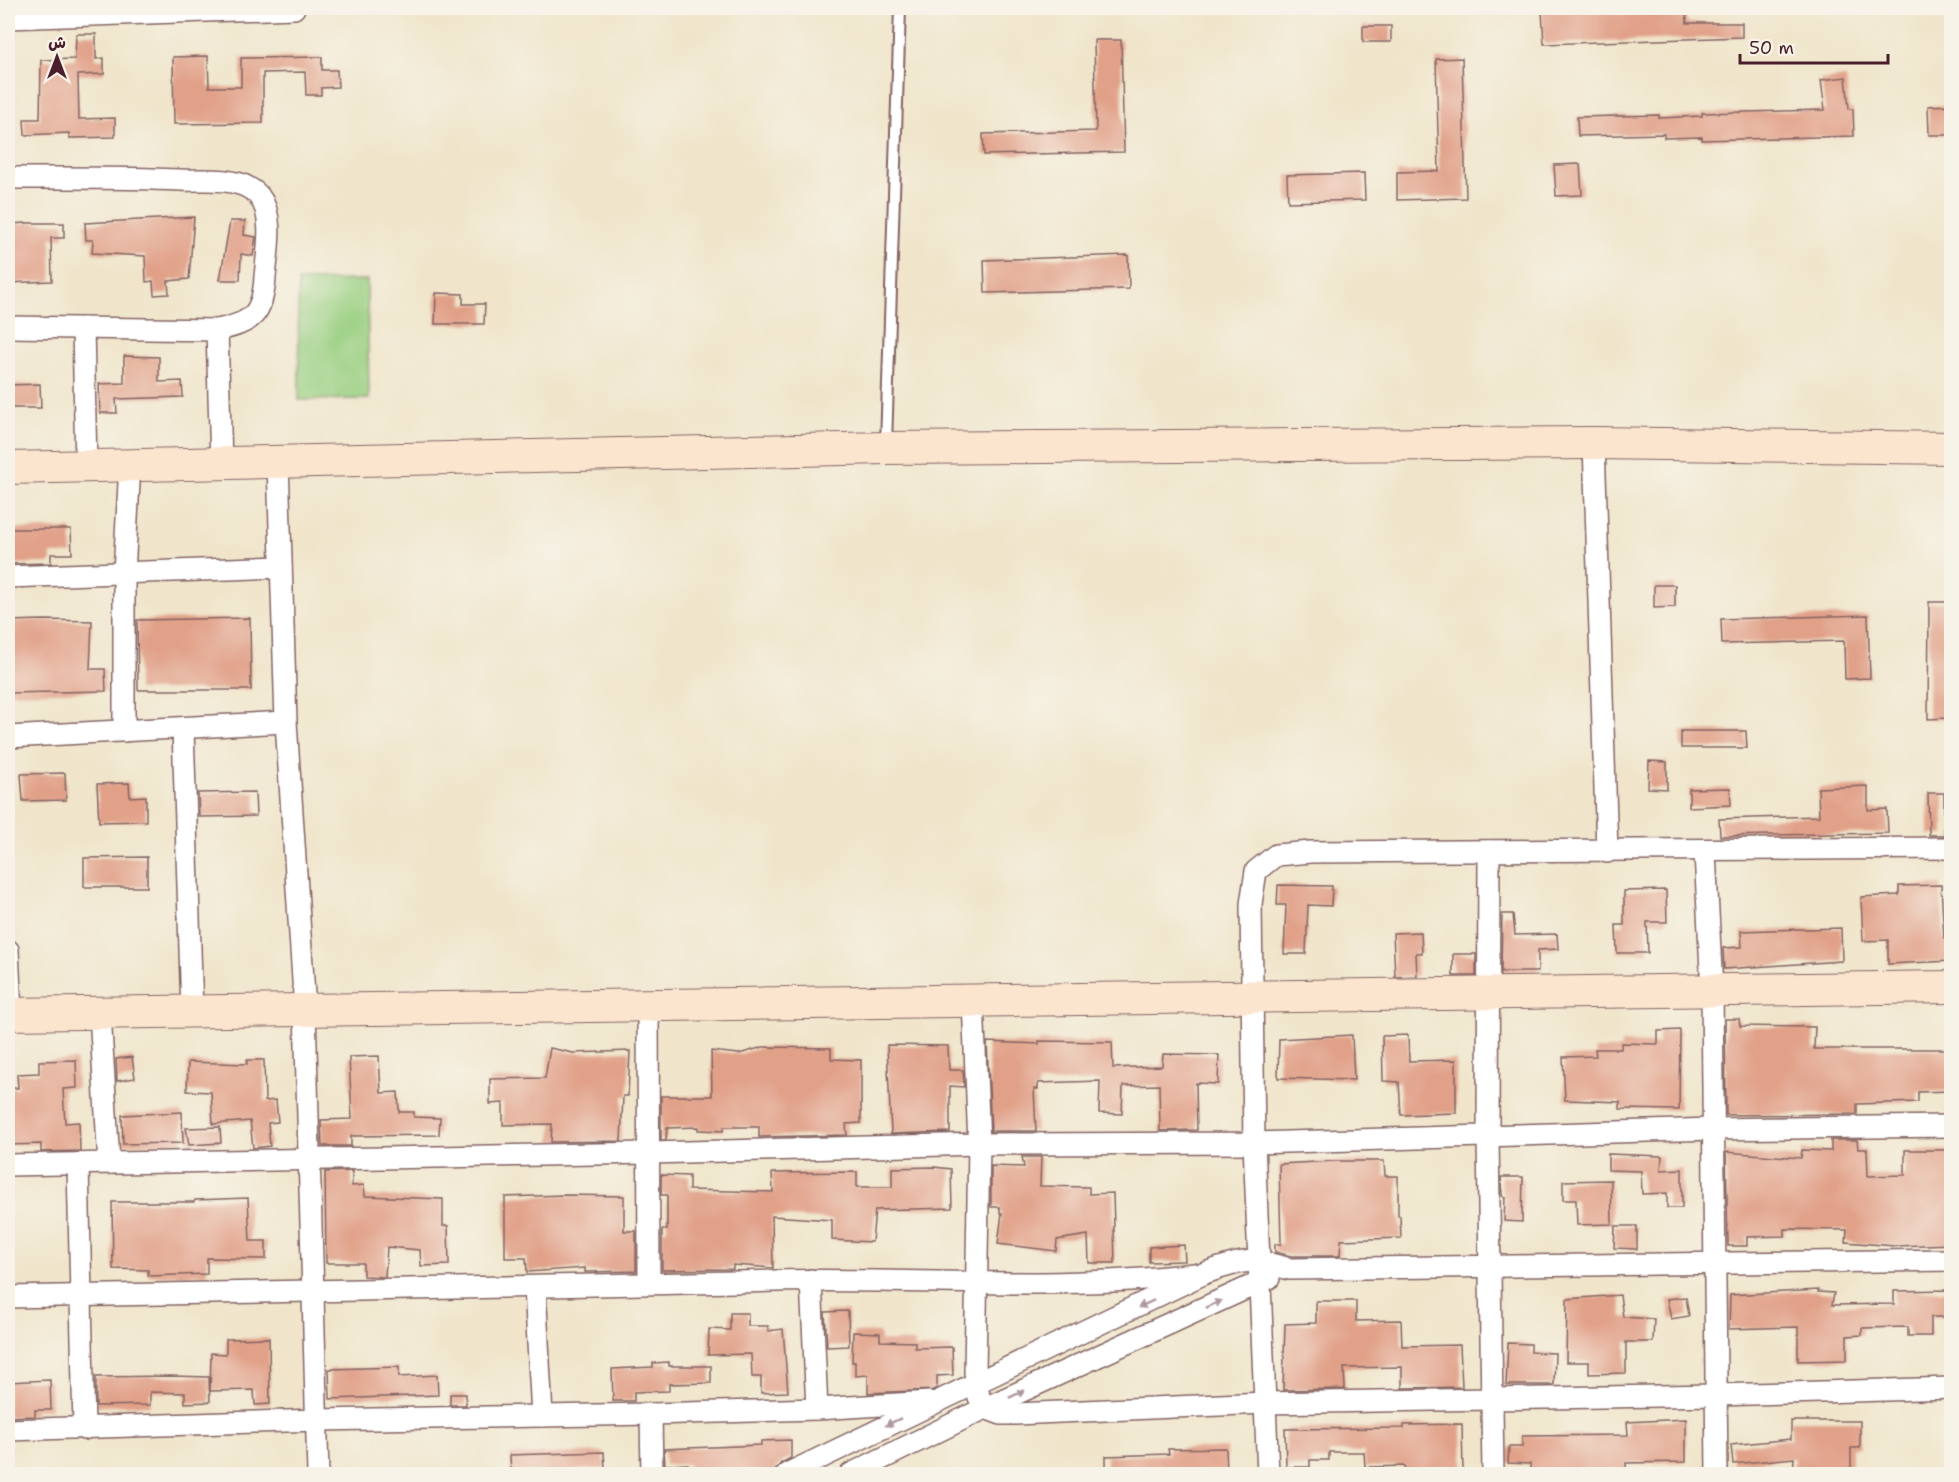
<svg xmlns="http://www.w3.org/2000/svg" width="1959" height="1482" font-family="'Shantell Sans','Playpen Sans Arabic',sans-serif">
<style>
.green{fill:#99cf81;stroke:#727756;stroke-width:1.5}
.building{fill:#e1a088}
.lines{fill:none;stroke-linecap:round;stroke-linejoin:round}
.lane-casing{stroke:#846463;stroke-width:14}
.street-casing{stroke:#846463;stroke-width:24}
.secondary-casing{stroke:#846463;stroke-width:34}
.lane{stroke:#fff;stroke-width:10}
.street{stroke:#fff;stroke-width:21}
.secondary{stroke:#fbe5cf;stroke-width:32}
.oneway{fill:#ae9aa0}
</style>
<rect width="100%" height="100%" fill="#f7f3e8"/>
<filter id="ink" filterUnits="userSpaceOnUse"><feTurbulence type="fractalNoise" baseFrequency=".0167" numOctaves="2"/><feDisplacementMap in="SourceGraphic" scale="12" xChannelSelector="R" yChannelSelector="G"/><feConvolveMatrix kernelMatrix="1 2 1 2 8 2 1 2 1" color-interpolation-filters="sRGB"/></filter>
<filter id="wash" filterUnits="userSpaceOnUse"><feTurbulence type="fractalNoise" baseFrequency=".008" numOctaves="4" result="noise"/><feDisplacementMap in="SourceGraphic" scale="24" xChannelSelector="R" yChannelSelector="G"/><feGaussianBlur stdDeviation="1.35" result="paint"/><feColorMatrix in="noise" values="0 0 0 0 0 0 0 0 0 0 0 0 0 0 0 0 0 1.4 0 .05"/><feComposite in="paint" operator="in"/></filter>
<g filter="url(#wash)">
<rect width="100%" height="100%" fill="#f0e5cb"/>
<!-- green -->
<path class="green" d="M 367,280 L 369,399 L 299,400 L 298,281 Z"/>
<g id="blocks">
<!-- building -->
<g class="building">
<path d="M 1650,8 L 1686,8 L 1687,23 L 1742,23 L 1742,37 L 1544,44 L 1542,11 Z"/>
<rect x="1363" y="26" width="28" height="16"/>
<path d="M 76,34 L 96,34 L 96,59 L 104,58 L 104,74 L 78,75 L 79,119 L 115,118 L 115,137 L 69,138 L 69,133 L 25,135 L 24,119 L 40,119 L 41,60 L 75,59 Z"/>
<path d="M 1094,40 L 1121,40 L 1124,152 L 984,155 L 983,134 L 1096,131 Z"/>
<path d="M 208,56 L 209,87 L 241,87 L 241,58 L 322,57 L 322,70 L 337,70 L 338,87 L 321,88 L 321,95 L 306,95 L 305,72 L 263,73 L 263,123 L 174,124 L 173,57 Z"/>
<path d="M 1462,58 L 1466,198 L 1397,200 L 1397,172 L 1439,171 L 1436,59 Z"/>
<path d="M 1846,77 L 1849,109 L 1853,109 L 1854,136 L 1702,140 L 1702,137 L 1664,138 L 1664,134 L 1578,136 L 1577,117 L 1659,115 L 1659,118 L 1702,116 L 1702,113 L 1825,110 L 1821,80 Z"/>
<path d="M 1952,105 L 1952,135 L 1929,135 L 1928,106 Z"/>
<path d="M 1580,164 L 1582,195 L 1556,196 L 1554,165 Z"/>
<path d="M 1364,173 L 1365,200 L 1288,202 L 1287,175 Z"/>
<path d="M 194,217 L 189,279 L 168,281 L 169,294 L 154,295 L 153,281 L 146,282 L 145,256 L 92,253 L 93,240 L 86,240 L 85,223 Z"/>
<path d="M 230,221 L 245,221 L 244,235 L 256,237 L 253,256 L 241,254 L 240,280 L 220,280 Z"/>
<path d="M 27,223 L 64,223 L 64,238 L 51,238 L 52,281 L 8,283 L 8,224 Z"/>
<path d="M 1128,255 L 1129,289 L 985,293 L 984,260 Z"/>
<path d="M 436,293 L 463,294 L 463,304 L 485,304 L 484,324 L 435,324 Z"/>
<path d="M 124,356 L 159,357 L 159,382 L 182,381 L 183,397 L 116,399 L 117,413 L 100,413 L 99,384 L 124,383 Z"/>
<path d="M 40,384 L 41,408 L 8,408 L 8,385 Z"/>
<path d="M 8,529 L 71,529 L 72,554 L 51,554 L 51,563 L 8,564 Z"/>
<path d="M 1654,585 L 1675,585 L 1675,607 L 1654,608 Z"/>
<path d="M 1929,602 L 1948,602 L 1947,624 L 1952,624 L 1952,650 L 1948,650 L 1949,718 L 1928,719 Z"/>
<path d="M 1868,615 L 1870,678 L 1845,679 L 1844,641 L 1722,644 L 1721,619 Z"/>
<path d="M 250,618 L 251,690 L 138,690 L 137,620 Z"/>
<path d="M 44,620 L 92,621 L 90,669 L 105,669 L 106,691 L 8,693 L 8,621 Z"/>
<path d="M 1681,731 L 1746,731 L 1747,748 L 1681,748 Z"/>
<path d="M 1649,761 L 1667,762 L 1667,789 L 1648,788 Z"/>
<path d="M 65,773 L 66,800 L 23,801 L 21,774 Z"/>
<path d="M 129,783 L 130,797 L 146,796 L 146,821 L 99,822 L 97,784 Z"/>
<path d="M 1868,786 L 1868,810 L 1887,809 L 1888,833 L 1720,836 L 1719,819 L 1819,816 L 1818,788 Z"/>
<path d="M 1730,788 L 1731,805 L 1689,807 L 1689,789 Z"/>
<path d="M 255,792 L 256,816 L 199,817 L 198,793 Z"/>
<path d="M 1928,793 L 1944,793 L 1944,835 L 1929,835 Z"/>
<path d="M 147,857 L 147,887 L 84,887 L 84,858 Z"/>
<path d="M 1278,885 L 1332,886 L 1331,906 L 1308,905 L 1306,954 L 1284,954 L 1286,905 L 1277,905 Z"/>
<path d="M 1941,885 L 1944,938 L 1952,938 L 1952,961 L 1888,964 L 1888,940 L 1863,941 L 1861,897 L 1899,895 L 1899,886 Z"/>
<path d="M 1666,890 L 1667,922 L 1647,922 L 1648,953 L 1617,953 L 1616,925 L 1624,925 L 1624,891 Z"/>
<path d="M 1502,914 L 1513,914 L 1515,935 L 1557,934 L 1558,949 L 1538,950 L 1538,972 L 1501,972 Z"/>
<path d="M 1841,928 L 1842,961 L 1724,969 L 1723,948 L 1742,947 L 1741,931 Z"/>
<path d="M 1421,932 L 1422,953 L 1416,953 L 1417,976 L 1395,977 L 1393,933 Z"/>
<rect x="1453" y="954" width="23" height="22"/>
<path d="M 1725,1019 L 1739,1019 L 1740,1026 L 1815,1027 L 1814,1049 L 1952,1049 L 1952,1091 L 1918,1092 L 1918,1102 L 1857,1104 L 1857,1114 L 1726,1115 Z"/>
<path d="M 1680,1030 L 1679,1110 L 1620,1109 L 1620,1102 L 1565,1100 L 1563,1057 L 1596,1056 L 1595,1049 L 1621,1049 L 1621,1043 L 1658,1044 L 1658,1031 Z"/>
<path d="M 1352,1035 L 1354,1080 L 1278,1078 L 1279,1039 Z"/>
<path d="M 1408,1035 L 1409,1061 L 1456,1060 L 1456,1113 L 1401,1115 L 1399,1082 L 1383,1081 L 1382,1036 Z"/>
<path d="M 1039,1041 L 1112,1042 L 1113,1068 L 1162,1066 L 1163,1054 L 1219,1055 L 1218,1084 L 1196,1083 L 1197,1130 L 1160,1131 L 1159,1085 L 1123,1086 L 1122,1114 L 1099,1113 L 1100,1081 L 1038,1083 L 1038,1089 L 1034,1089 L 1036,1131 L 991,1131 L 987,1042 L 1039,1044 Z"/>
<path d="M 887,1045 L 948,1046 L 949,1070 L 963,1070 L 964,1087 L 950,1086 L 950,1132 L 891,1134 Z"/>
<path d="M 763,1047 L 831,1048 L 831,1059 L 861,1060 L 861,1123 L 846,1124 L 847,1135 L 759,1137 L 759,1127 L 724,1127 L 723,1131 L 698,1130 L 698,1127 L 667,1128 L 666,1140 L 661,1140 L 661,1096 L 712,1096 L 711,1051 L 739,1054 Z"/>
<path d="M 550,1048 L 573,1053 L 630,1051 L 628,1096 L 623,1096 L 621,1141 L 551,1142 L 552,1124 L 503,1125 L 503,1103 L 490,1104 L 490,1079 L 545,1078 Z"/>
<path d="M 379,1056 L 381,1093 L 398,1092 L 399,1112 L 414,1112 L 414,1117 L 440,1118 L 439,1135 L 351,1136 L 351,1146 L 322,1146 L 321,1120 L 352,1119 L 349,1057 Z"/>
<path d="M 132,1057 L 135,1078 L 117,1081 L 116,1059 Z"/>
<path d="M 76,1060 L 77,1088 L 63,1089 L 65,1123 L 79,1122 L 80,1151 L 41,1152 L 41,1144 L 8,1145 L 8,1088 L 18,1088 L 17,1074 L 39,1073 L 39,1061 Z"/>
<path d="M 247,1060 L 264,1060 L 265,1101 L 276,1100 L 278,1122 L 268,1123 L 270,1146 L 253,1148 L 250,1121 L 213,1124 L 211,1092 L 187,1091 L 188,1062 L 247,1064 Z"/>
<path d="M 182,1112 L 183,1143 L 123,1144 L 122,1115 Z"/>
<path d="M 220,1127 L 221,1143 L 189,1145 L 186,1128 Z"/>
<path d="M 1831,1140 L 1857,1140 L 1858,1149 L 1867,1149 L 1868,1176 L 1905,1175 L 1905,1150 L 1952,1150 L 1952,1244 L 1895,1246 L 1846,1242 L 1847,1230 L 1785,1229 L 1785,1236 L 1747,1237 L 1747,1246 L 1728,1246 L 1726,1152 L 1801,1158 L 1802,1150 L 1831,1151 Z"/>
<path d="M 1608,1154 L 1662,1156 L 1661,1170 L 1682,1169 L 1682,1208 L 1667,1208 L 1667,1193 L 1642,1194 L 1641,1171 L 1608,1170 Z"/>
<path d="M 1022,1157 L 1041,1157 L 1040,1186 L 1089,1187 L 1089,1194 L 1113,1193 L 1115,1263 L 1089,1263 L 1088,1235 L 1057,1240 L 1056,1251 L 998,1244 L 1002,1213 L 1000,1213 L 1000,1207 L 991,1207 L 991,1166 L 1024,1167 Z"/>
<path d="M 1335,1161 L 1384,1161 L 1385,1176 L 1398,1176 L 1398,1216 L 1400,1216 L 1401,1238 L 1341,1240 L 1340,1256 L 1291,1256 L 1275,1252 L 1275,1244 L 1281,1244 L 1279,1164 Z"/>
<path d="M 934,1167 L 951,1169 L 952,1208 L 875,1210 L 872,1242 L 832,1240 L 832,1220 L 772,1216 L 773,1268 L 733,1265 L 733,1269 L 662,1270 L 662,1230 L 667,1230 L 667,1195 L 661,1195 L 661,1175 L 689,1176 L 689,1190 L 773,1192 L 772,1173 L 857,1172 L 857,1187 L 892,1187 L 892,1168 Z"/>
<path d="M 352,1171 L 352,1186 L 364,1185 L 365,1196 L 443,1199 L 443,1226 L 448,1226 L 449,1265 L 421,1266 L 420,1250 L 387,1247 L 385,1277 L 363,1276 L 363,1263 L 326,1263 L 325,1172 Z"/>
<path d="M 1501,1177 L 1523,1177 L 1522,1222 L 1504,1221 L 1505,1197 L 1502,1196 Z"/>
<path d="M 1611,1180 L 1612,1224 L 1577,1225 L 1576,1200 L 1563,1200 L 1563,1181 Z"/>
<path d="M 564,1195 L 624,1196 L 624,1231 L 636,1231 L 636,1271 L 585,1272 L 585,1268 L 527,1272 L 526,1258 L 505,1258 L 505,1197 Z"/>
<path d="M 248,1198 L 250,1241 L 266,1241 L 266,1259 L 207,1258 L 207,1274 L 148,1276 L 148,1270 L 113,1269 L 112,1202 L 194,1202 L 195,1200 Z"/>
<path d="M 1615,1226 L 1637,1226 L 1637,1249 L 1614,1248 Z"/>
<path d="M 1184,1245 L 1185,1261 L 1149,1262 L 1149,1247 Z"/>
<path d="M 1818,1290 L 1818,1292 L 1834,1293 L 1832,1305 L 1894,1304 L 1894,1291 L 1952,1290 L 1952,1317 L 1931,1317 L 1931,1336 L 1908,1336 L 1908,1327 L 1862,1328 L 1862,1335 L 1847,1336 L 1847,1360 L 1798,1361 L 1798,1327 L 1729,1329 L 1730,1295 Z"/>
<path d="M 1620,1295 L 1623,1317 L 1654,1319 L 1653,1342 L 1626,1342 L 1626,1373 L 1589,1374 L 1589,1362 L 1566,1362 L 1567,1299 Z"/>
<path d="M 1686,1297 L 1689,1316 L 1671,1319 L 1667,1299 Z"/>
<path d="M 1316,1301 L 1356,1301 L 1356,1321 L 1401,1320 L 1402,1346 L 1460,1345 L 1462,1387 L 1402,1388 L 1402,1367 L 1344,1368 L 1345,1389 L 1283,1390 L 1285,1324 L 1316,1323 Z"/>
<path d="M 848,1311 L 849,1346 L 827,1347 L 825,1312 Z"/>
<path d="M 730,1313 L 748,1313 L 748,1326 L 768,1326 L 768,1331 L 783,1329 L 788,1392 L 761,1393 L 761,1377 L 752,1377 L 751,1354 L 708,1355 L 709,1329 L 730,1330 Z"/>
<path d="M 853,1332 L 880,1333 L 880,1341 L 915,1342 L 915,1348 L 952,1347 L 953,1375 L 937,1376 L 937,1388 L 933,1390 L 868,1393 L 868,1375 L 855,1376 L 855,1362 L 852,1362 Z"/>
<path d="M 269,1338 L 270,1404 L 255,1405 L 254,1390 L 210,1391 L 211,1353 L 226,1354 L 226,1339 Z"/>
<path d="M 1508,1343 L 1531,1344 L 1531,1352 L 1555,1353 L 1554,1385 L 1506,1385 Z"/>
<path d="M 669,1362 L 669,1366 L 711,1366 L 711,1383 L 669,1384 L 669,1391 L 634,1392 L 634,1401 L 613,1401 L 612,1369 L 653,1367 L 653,1363 Z"/>
<path d="M 399,1367 L 399,1377 L 437,1375 L 438,1395 L 330,1399 L 329,1369 Z"/>
<path d="M 172,1376 L 209,1377 L 210,1402 L 185,1403 L 185,1393 L 150,1392 L 150,1405 L 96,1406 L 96,1377 Z"/>
<path d="M 50,1380 L 51,1410 L 35,1410 L 35,1416 L 8,1417 L 8,1382 Z"/>
<rect x="450" y="1394" width="16" height="11"/>
<path d="M 1686,1419 L 1686,1462 L 1626,1463 L 1626,1474 L 1530,1474 L 1530,1464 L 1508,1463 L 1509,1447 L 1522,1447 L 1522,1436 L 1628,1435 L 1627,1422 Z"/>
<path d="M 1791,1421 L 1860,1421 L 1860,1448 L 1851,1448 L 1851,1474 L 1793,1474 L 1794,1458 L 1733,1464 L 1731,1445 L 1791,1439 Z"/>
<path d="M 1462,1424 L 1463,1471 L 1405,1473 L 1405,1466 L 1365,1467 L 1364,1452 L 1329,1452 L 1329,1460 L 1310,1460 L 1310,1467 L 1286,1467 L 1285,1429 L 1404,1428 L 1404,1425 Z"/>
<path d="M 791,1440 L 791,1458 L 781,1463 L 775,1471 L 742,1472 L 742,1474 L 688,1474 L 688,1464 L 665,1465 L 664,1449 L 761,1445 L 761,1441 Z"/>
<path d="M 1226,1448 L 1227,1474 L 1169,1474 L 1169,1469 L 1106,1471 L 1106,1456 L 1169,1454 L 1168,1449 Z"/>
<path d="M 604,1452 L 605,1469 L 567,1471 L 568,1474 L 511,1474 L 510,1455 Z"/>
</g>
</g>
</g>
<g filter="url(#ink)">
<use href="#blocks" fill-opacity="0" stroke="#846463" stroke-width="1.5"/>
<g class="lines">
<!-- lane casing -->
<g class="lane-casing">
<path id="lane" d="M 886,445 L 900,8"/>
</g>
<!-- street casing -->
<g class="street-casing">
<g id="street">
<path d="M 8,18 L 294,8"/>
<path d="M 8,178 C 65,178 123,177 181,180 C 198,181 219,178 236,183 C 243,184 254,190 259,196 C 275,216 267,253 265,277 C 263,313 253,323 217,330 L 8,327"/>
<path d="M 83,328 L 86,466"/>
<path d="M 217,330 L 221,463"/>
<path d="M 1594,443 L 1607,852"/>
<path d="M 278,462 L 286,722 L 305,1010 L 318,1474"/>
<path d="M 8,577 L 281,567"/>
<path d="M 183,728 L 192,1012"/>
<path d="M 124,731 L 124,573 L 130,465"/>
<path d="M 8,737 L 286,722"/>
<path d="M 1489,851 L 1488,1137 L 1493,1474"/>
<path d="M 1705,852 L 1712,991 L 1717,1474"/>
<path d="M 8,950 L 11,1014"/>
<path d="M 973,1001 L 979,1144 L 975,1372 L 979,1397 L 985,1408 L 1001,1414 L 1015,1414 L 1265,1403 L 1717,1395 L 1952,1388"/>
<path d="M 648,1004 L 649,1283"/>
<path d="M 100,1013 L 109,1163"/>
<path d="M 8,1165 L 650,1153 L 979,1144 L 1254,1143 L 1713,1129 L 1952,1126"/>
<path d="M 78,1165 L 84,1429"/>
<path d="M 811,1280 L 817,1409"/>
<path d="M 535,1287 L 542,1416"/>
<path d="M 8,1297 C 264,1294 521,1285 777,1281 C 916,1278 1056,1291 1194,1274"/>
<path d="M 651,1414 L 652,1474"/>
<path d="M 8,1430 L 317,1420 L 651,1414 L 817,1409 L 930,1402"/>
<path d="M 787,1474 L 1205,1273 C 1243,1260 1250,1257 1289,1269 L 1952,1260"/>
<path d="M 851,1474 L 985,1408 L 1269,1278"/>
<path d="M 1268,1474 L 1254,1143 L 1251,904 L 1256,871 L 1276,855 L 1311,852 L 1952,848"/>
</g>
</g>
<!-- secondary casing -->
<g class="secondary-casing">
<g id="secondary">
<path d="M 8,468 L 886,448 L 1594,443 L 1952,448"/>
<path d="M 8,1014 L 1952,987"/>
</g>
</g>
<!-- lane -->
<use href="#lane" class="lane"/>
<!-- street -->
<use href="#street" class="street"/>
<!-- secondary -->
<use href="#secondary" class="secondary"/>
</g>
<!-- one-way arrows -->
<defs><path id="oneway-solid" d="M-6-.8H1V-3.2L6.5 0L1 3.2V.8H-6Z" transform="scale(1.5)"/></defs>
<g class="oneway">
<use href="#oneway-solid" transform="translate(1146 1304) rotate(155)"/>
<use href="#oneway-solid" transform="translate(1214 1304) rotate(-25)"/>
<use href="#oneway-solid" transform="translate(1017 1394) rotate(-25)"/>
<use href="#oneway-solid" transform="translate(893 1422) rotate(154)"/>
</g>
</g>
<!-- margin -->
<rect width="1959" height="1482" fill="none" stroke="#f7f3e8" stroke-width="30"/>
<!-- north arrow -->
<g transform="translate(57 57)" stroke="#f7f3e8" stroke-width="4.5" paint-order="stroke">
<path d="M0-4.5L10 22L0 15L-10 22Z" fill="#4a1f2b"/>
<text y="-9" font-size="16" font-weight="bold" text-anchor="middle" fill="#4a1f2b">ش</text>
</g>
<!-- scale -->
<path d="M1740 54v9h148v-9" fill="none" stroke="#4a1f2b" stroke-width="3"/>
<text x="1749" y="54" font-size="18" fill="#4a1f2b" stroke="#f7f3e8" stroke-width="4.5" paint-order="stroke">50 m</text>
</svg>
